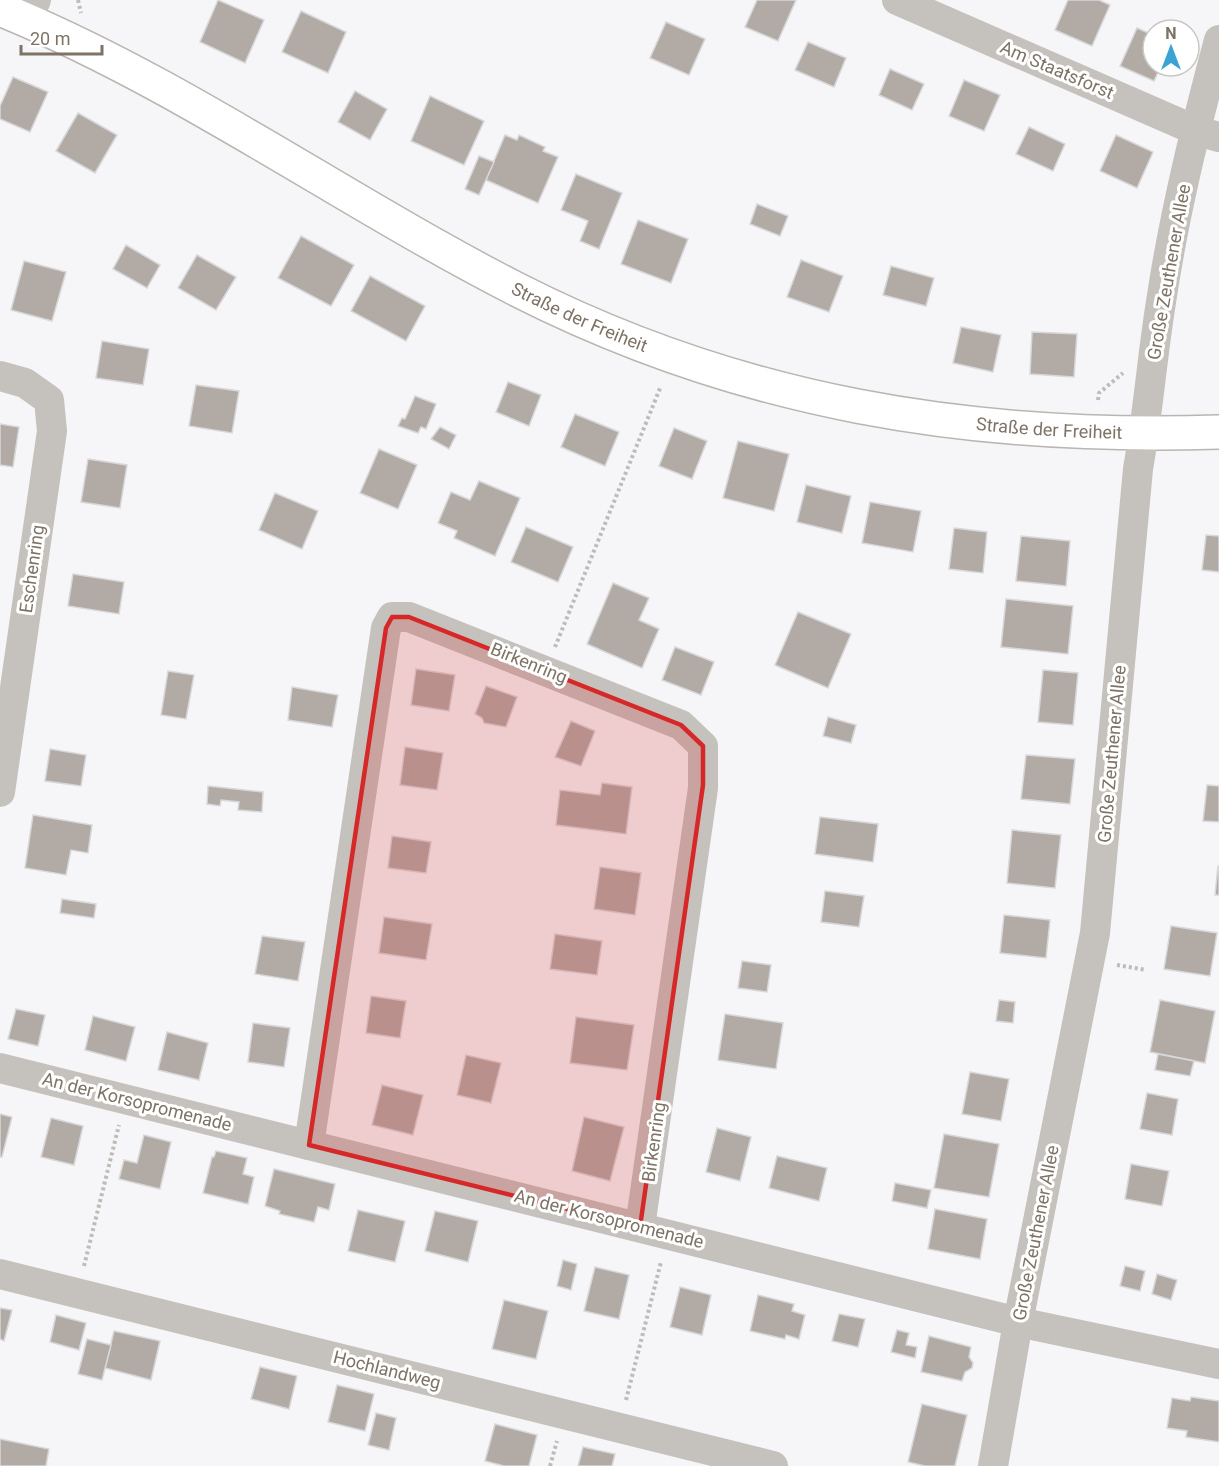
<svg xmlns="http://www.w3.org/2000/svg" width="1219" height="1466" font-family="Roboto,sans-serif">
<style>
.building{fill:#b2aba5;stroke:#d8d8da;stroke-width:1.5}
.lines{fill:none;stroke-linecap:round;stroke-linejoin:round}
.secondary-casing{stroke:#bab5b0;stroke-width:36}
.path{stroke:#bebbb8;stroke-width:4;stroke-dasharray:3 3;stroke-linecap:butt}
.street{stroke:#c5c2bd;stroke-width:30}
.secondary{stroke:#fff;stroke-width:33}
.marked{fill:#d62828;fill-opacity:0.2;stroke:#d62828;stroke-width:4.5;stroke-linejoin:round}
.labels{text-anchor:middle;stroke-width:6;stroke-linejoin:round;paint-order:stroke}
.street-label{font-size:18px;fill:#7e7366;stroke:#fff}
</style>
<rect width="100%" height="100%" fill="#f6f6f8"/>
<!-- building -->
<g class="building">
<path d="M 218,0 L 264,20 L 245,63 L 200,42 Z"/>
<path d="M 757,0 L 796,0 L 778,41 L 745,27 Z"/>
<path d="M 1068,0 L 1099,0 L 1110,5 L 1092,46 L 1055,30 Z"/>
<path d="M 301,11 L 346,32 L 328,73 L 282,52 Z"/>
<path d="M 666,22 L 705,39 L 689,75 L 650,58 Z"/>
<path d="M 1137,28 L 1153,35 L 1153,66 L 1161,66 L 1154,81 L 1120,66 Z"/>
<path d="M 808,42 L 846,58 L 834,87 L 795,70 Z"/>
<path d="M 890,69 L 924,84 L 912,110 L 879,95 Z"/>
<path d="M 13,77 L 48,92 L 30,132 L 0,119 L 0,106 Z"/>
<path d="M 964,80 L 1000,95 L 984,131 L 949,116 Z"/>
<path d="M 355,91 L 387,109 L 370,140 L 338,122 Z"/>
<path d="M 430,96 L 484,121 L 464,165 L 411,141 Z"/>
<path d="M 78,113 L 117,135 L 95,173 L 56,151 Z"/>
<path d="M 1029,127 L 1065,144 L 1053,171 L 1016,154 Z"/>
<path d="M 505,135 L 517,140 L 519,135 L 545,147 L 543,151 L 558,157 L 538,203 L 486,180 Z"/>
<path d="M 1116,135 L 1153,152 L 1137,188 L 1100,171 Z"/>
<path d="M 479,156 L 494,162 L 479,195 L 465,189 Z"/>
<path d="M 576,174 L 622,193 L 599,249 L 580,241 L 588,221 L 561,210 Z"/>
<path d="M 757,204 L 788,216 L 780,236 L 750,224 Z"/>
<path d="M 638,220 L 688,239 L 671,283 L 621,264 Z"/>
<path d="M 301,236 L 354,265 L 331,306 L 278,278 Z"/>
<path d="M 126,245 L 160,265 L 147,288 L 113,269 Z"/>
<path d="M 197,255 L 236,277 L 216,310 L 178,288 Z"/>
<path d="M 801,260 L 843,276 L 829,312 L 787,297 Z"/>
<path d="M 24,261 L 66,272 L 52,321 L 11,310 Z"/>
<path d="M 891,266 L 934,278 L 926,306 L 883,295 Z"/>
<path d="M 370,276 L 425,306 L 406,341 L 351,311 Z"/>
<path d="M 961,327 L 1001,335 L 993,372 L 953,363 Z"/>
<path d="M 1032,332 L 1077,334 L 1074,377 L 1030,374 Z"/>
<path d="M 102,341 L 149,349 L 143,385 L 96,378 Z"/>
<path d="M 508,382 L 541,395 L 529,426 L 496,412 Z"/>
<path d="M 196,385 L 239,391 L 232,433 L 189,426 Z"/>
<path d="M 415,396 L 436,404 L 426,429 L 421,427 L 418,433 L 398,426 L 402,418 L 405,419 Z"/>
<path d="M 575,414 L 619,432 L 605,466 L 561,447 Z"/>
<path d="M 0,424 L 19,427 L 13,467 L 0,465 Z"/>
<path d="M 440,427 L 456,435 L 449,449 L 431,439 Z"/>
<path d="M 674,428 L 707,441 L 692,479 L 659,466 Z"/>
<path d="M 738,441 L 789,454 L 774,511 L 723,498 Z"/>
<path d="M 379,449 L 417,465 L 398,509 L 360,493 Z"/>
<path d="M 88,459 L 127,465 L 120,508 L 81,502 Z"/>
<path d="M 479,481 L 520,498 L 495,556 L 454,538 L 457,531 L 438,523 L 451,492 L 470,500 Z"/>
<path d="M 806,485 L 851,496 L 842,533 L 797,522 Z"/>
<path d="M 275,493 L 318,511 L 302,549 L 259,530 Z"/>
<path d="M 870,502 L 921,511 L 913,552 L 862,543 Z"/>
<path d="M 526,527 L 573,547 L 558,582 L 511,562 Z"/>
<path d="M 954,528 L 987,532 L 983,573 L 949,569 Z"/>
<path d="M 1206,535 L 1219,536 L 1219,572 L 1202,570 Z"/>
<path d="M 1021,536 L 1070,541 L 1066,586 L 1016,581 Z"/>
<path d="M 73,574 L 124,582 L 119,614 L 68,606 Z"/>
<path d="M 613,583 L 649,598 L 639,620 L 659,629 L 642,668 L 587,644 Z"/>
<path d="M 1006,599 L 1073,606 L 1068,654 L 1001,647 Z"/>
<path d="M 798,612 L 851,634 L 828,688 L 775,665 Z"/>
<path d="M 675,647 L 714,662 L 701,695 L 662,680 Z"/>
<path d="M 416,669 L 455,675 L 449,711 L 411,705 Z"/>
<path d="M 1043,670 L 1078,673 L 1073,725 L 1038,722 Z"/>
<path d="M 168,671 L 194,675 L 186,719 L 161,715 Z"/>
<path d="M 486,686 L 517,697 L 506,727 L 484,723 L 482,718 L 475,714 Z"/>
<path d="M 292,687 L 338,695 L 332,727 L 288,720 Z"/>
<path d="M 828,717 L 856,725 L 851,743 L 823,736 Z"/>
<path d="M 571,721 L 595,731 L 581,766 L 555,757 Z"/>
<path d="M 405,747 L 443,753 L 437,790 L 400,785 Z"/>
<path d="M 50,749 L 86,755 L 81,786 L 45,781 Z"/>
<path d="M 1026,755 L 1075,759 L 1070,804 L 1021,799 Z"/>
<path d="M 602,783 L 632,787 L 626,834 L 556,825 L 560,790 L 600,795 Z"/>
<path d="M 1207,785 L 1219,786 L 1219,822 L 1203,821 Z"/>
<path d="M 208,786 L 263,792 L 262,812 L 238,810 L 239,802 L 221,800 L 220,806 L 207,804 Z"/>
<path d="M 33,815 L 92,825 L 88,853 L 71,850 L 66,875 L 25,868 Z"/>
<path d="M 820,817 L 878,824 L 873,862 L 815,854 Z"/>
<path d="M 1012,830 L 1061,835 L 1055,888 L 1007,883 Z"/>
<path d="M 392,836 L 431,842 L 426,873 L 388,868 Z"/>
<path d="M 1218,866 L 1219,866 L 1219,895 L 1215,895 Z"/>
<path d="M 600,867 L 641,873 L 635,915 L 594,909 Z"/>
<path d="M 825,891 L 864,896 L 859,927 L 821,922 Z"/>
<path d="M 62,899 L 96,904 L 94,918 L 60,913 Z"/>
<path d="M 1004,915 L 1050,920 L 1046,958 L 1000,953 Z"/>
<path d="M 384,917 L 432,924 L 426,960 L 379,953 Z"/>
<path d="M 1171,926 L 1217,933 L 1210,976 L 1164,969 Z"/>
<path d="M 555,934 L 602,941 L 597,975 L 550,969 Z"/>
<path d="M 262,936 L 305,942 L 298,981 L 255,974 Z"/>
<path d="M 742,961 L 771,965 L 767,992 L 738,988 Z"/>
<path d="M 371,996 L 406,1001 L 400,1038 L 366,1033 Z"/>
<path d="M 999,1000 L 1015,1002 L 1013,1023 L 996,1021 Z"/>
<path d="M 1160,1000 L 1215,1011 L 1205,1063 L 1150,1052 Z"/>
<path d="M 16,1009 L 45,1015 L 38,1046 L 8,1039 Z"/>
<path d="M 725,1014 L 783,1023 L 776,1069 L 718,1060 Z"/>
<path d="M 93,1016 L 135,1027 L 126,1061 L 85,1050 Z"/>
<path d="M 576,1017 L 634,1025 L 627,1070 L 570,1063 Z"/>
<path d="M 253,1023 L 290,1028 L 284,1067 L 248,1062 Z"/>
<path d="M 167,1032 L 208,1043 L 199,1080 L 158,1070 Z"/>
<path d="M 1158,1054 L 1194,1061 L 1190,1076 L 1155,1070 Z"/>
<path d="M 466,1055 L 501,1063 L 491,1103 L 457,1095 Z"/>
<path d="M 970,1072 L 1009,1079 L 1001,1121 L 962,1114 Z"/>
<path d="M 382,1085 L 423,1095 L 413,1135 L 372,1125 Z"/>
<path d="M 1147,1093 L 1178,1099 L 1172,1135 L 1140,1129 Z"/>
<path d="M 0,1114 L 12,1117 L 2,1157 L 0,1157 Z"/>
<path d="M 584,1117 L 624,1127 L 610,1181 L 572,1171 Z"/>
<path d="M 51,1118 L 83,1126 L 74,1165 L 41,1157 Z"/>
<path d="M 717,1128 L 751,1137 L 740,1181 L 706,1172 Z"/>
<path d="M 944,1134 L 999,1144 L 989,1197 L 934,1188 Z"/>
<path d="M 144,1135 L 171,1142 L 160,1189 L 119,1179 L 124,1160 L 137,1163 Z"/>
<path d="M 216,1151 L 247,1158 L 243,1174 L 254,1177 L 248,1204 L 203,1193 L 212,1157 L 214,1157 Z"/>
<path d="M 777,1156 L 827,1168 L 819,1201 L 769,1188 Z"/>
<path d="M 1131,1164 L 1169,1171 L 1162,1206 L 1125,1199 Z"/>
<path d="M 274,1169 L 335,1184 L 329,1210 L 318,1207 L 314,1222 L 279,1214 L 280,1211 L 265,1206 Z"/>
<path d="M 895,1183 L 931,1190 L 927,1208 L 892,1201 Z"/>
<path d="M 935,1209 L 987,1219 L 980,1259 L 928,1249 Z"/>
<path d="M 358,1210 L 405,1221 L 395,1262 L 348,1251 Z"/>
<path d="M 435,1211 L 478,1221 L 468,1262 L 425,1251 Z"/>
<path d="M 563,1260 L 577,1264 L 571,1290 L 557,1286 Z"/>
<path d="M 1125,1266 L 1145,1271 L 1140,1291 L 1120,1286 Z"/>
<path d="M 595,1267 L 629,1275 L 619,1319 L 584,1311 Z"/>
<path d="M 1157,1274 L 1177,1280 L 1171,1300 L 1152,1294 Z"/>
<path d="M 680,1287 L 711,1295 L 702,1335 L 670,1327 Z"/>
<path d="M 758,1295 L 794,1304 L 792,1311 L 805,1315 L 799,1339 L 786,1335 L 785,1339 L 750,1331 Z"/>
<path d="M 504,1300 L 548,1311 L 536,1359 L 492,1349 Z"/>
<path d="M 0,1308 L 12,1310 L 4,1341 L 0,1339 Z"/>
<path d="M 839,1314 L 865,1319 L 858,1347 L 832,1341 Z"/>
<path d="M 56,1315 L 86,1323 L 79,1350 L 50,1342 Z"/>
<path d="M 897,1330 L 909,1333 L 906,1345 L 917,1347 L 915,1358 L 891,1352 Z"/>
<path d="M 114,1331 L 160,1341 L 151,1380 L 105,1368 Z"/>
<path d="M 929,1336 L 971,1347 L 969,1357 L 973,1363 L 972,1368 L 965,1372 L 962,1381 L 921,1372 Z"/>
<path d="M 87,1339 L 111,1345 L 102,1380 L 78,1374 Z"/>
<path d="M 260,1367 L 297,1376 L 289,1409 L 251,1399 Z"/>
<path d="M 337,1385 L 374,1394 L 365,1431 L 328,1422 Z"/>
<path d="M 1191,1397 L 1219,1401 L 1219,1442 L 1186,1437 L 1187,1431 L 1167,1428 L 1172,1398 L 1190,1401 Z"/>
<path d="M 922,1404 L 967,1415 L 955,1466 L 925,1466 L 908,1462 Z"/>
<path d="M 376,1413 L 396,1418 L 389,1450 L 368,1445 Z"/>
<path d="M 495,1424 L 537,1435 L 529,1466 L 504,1466 L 485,1461 Z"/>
<path d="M 0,1439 L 49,1449 L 46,1466 L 0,1466 Z"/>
<path d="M 583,1447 L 615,1454 L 612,1466 L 578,1466 Z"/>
</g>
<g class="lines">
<!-- secondary casing -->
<g class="secondary-casing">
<g id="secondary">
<path id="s1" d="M 0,9 C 181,83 342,200 516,289 C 740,403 970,440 1219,432"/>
</g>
</g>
<!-- path -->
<g class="path">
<path d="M 78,0 L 81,13"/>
<path d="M 1098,400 L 1099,393 L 1123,373"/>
<path d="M 555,647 L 661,386"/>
<path d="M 1117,965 L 1146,970"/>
<path d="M 84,1266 L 119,1125"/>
<path d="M 626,1400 L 661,1262"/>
<path d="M 550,1466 L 557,1441"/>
</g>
<!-- street -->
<g class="street">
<path d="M 897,0 L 1195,130 L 1219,137"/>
<path d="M 26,20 L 36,0"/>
<path d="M 0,376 L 25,383 L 49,400 L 52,431 L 0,792"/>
<path d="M 0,1068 L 1018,1322 L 1219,1364"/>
<path d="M 309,1145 L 386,628 L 392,617 L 409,617 L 681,725 L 703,746 L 703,788 L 640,1227"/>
<path d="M 0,1274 L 773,1466"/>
<path d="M 993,1466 L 1018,1322 L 1095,933 L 1138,469 C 1148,413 1152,358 1161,302 C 1174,214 1196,126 1219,40"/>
</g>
<!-- secondary -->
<use href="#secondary" class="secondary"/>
</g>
<!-- marked area -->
<path class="marked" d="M 392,617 L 409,617 L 681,725 L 703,746 L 703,785 L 640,1227 L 309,1145 L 386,628 Z"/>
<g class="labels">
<!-- street labels -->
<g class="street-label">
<text transform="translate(1057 70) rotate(23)" y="6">Am Staatsforst</text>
<text transform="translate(1169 272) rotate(-80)" y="6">Große Zeuthener Allee</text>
<text dy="6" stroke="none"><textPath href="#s1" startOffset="657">Straße der Freiheit</textPath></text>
<text dy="6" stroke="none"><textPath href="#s1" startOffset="1143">Straße der Freiheit</textPath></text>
<text transform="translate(32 569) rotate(-82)" y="6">Eschenring</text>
<text transform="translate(529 663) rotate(22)" y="6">Birkenring</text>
<text transform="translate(1112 754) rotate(-85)" y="6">Große Zeuthener Allee</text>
<text transform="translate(137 1102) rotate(14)" y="6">An der Korsopromenade</text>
<text transform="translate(654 1142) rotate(-82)" y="6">Birkenring</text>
<text transform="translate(609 1219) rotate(14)" y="6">An der Korsopromenade</text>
<text transform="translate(1036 1233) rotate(-79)" y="6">Große Zeuthener Allee</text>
<text transform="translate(387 1370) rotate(14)" y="6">Hochlandweg</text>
</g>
</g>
<!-- north arrow -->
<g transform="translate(1171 48)"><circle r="28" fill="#ffffff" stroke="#cbc7c2" stroke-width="1.5"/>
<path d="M0-4.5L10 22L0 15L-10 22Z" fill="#3ba3d3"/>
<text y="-9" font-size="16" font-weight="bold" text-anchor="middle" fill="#7e7366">N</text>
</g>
<!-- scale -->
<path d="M21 45v9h81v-9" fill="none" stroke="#7e7366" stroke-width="3"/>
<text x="30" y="45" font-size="18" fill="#7e7366" stroke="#ffffff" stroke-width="4.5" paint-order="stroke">20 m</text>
</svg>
